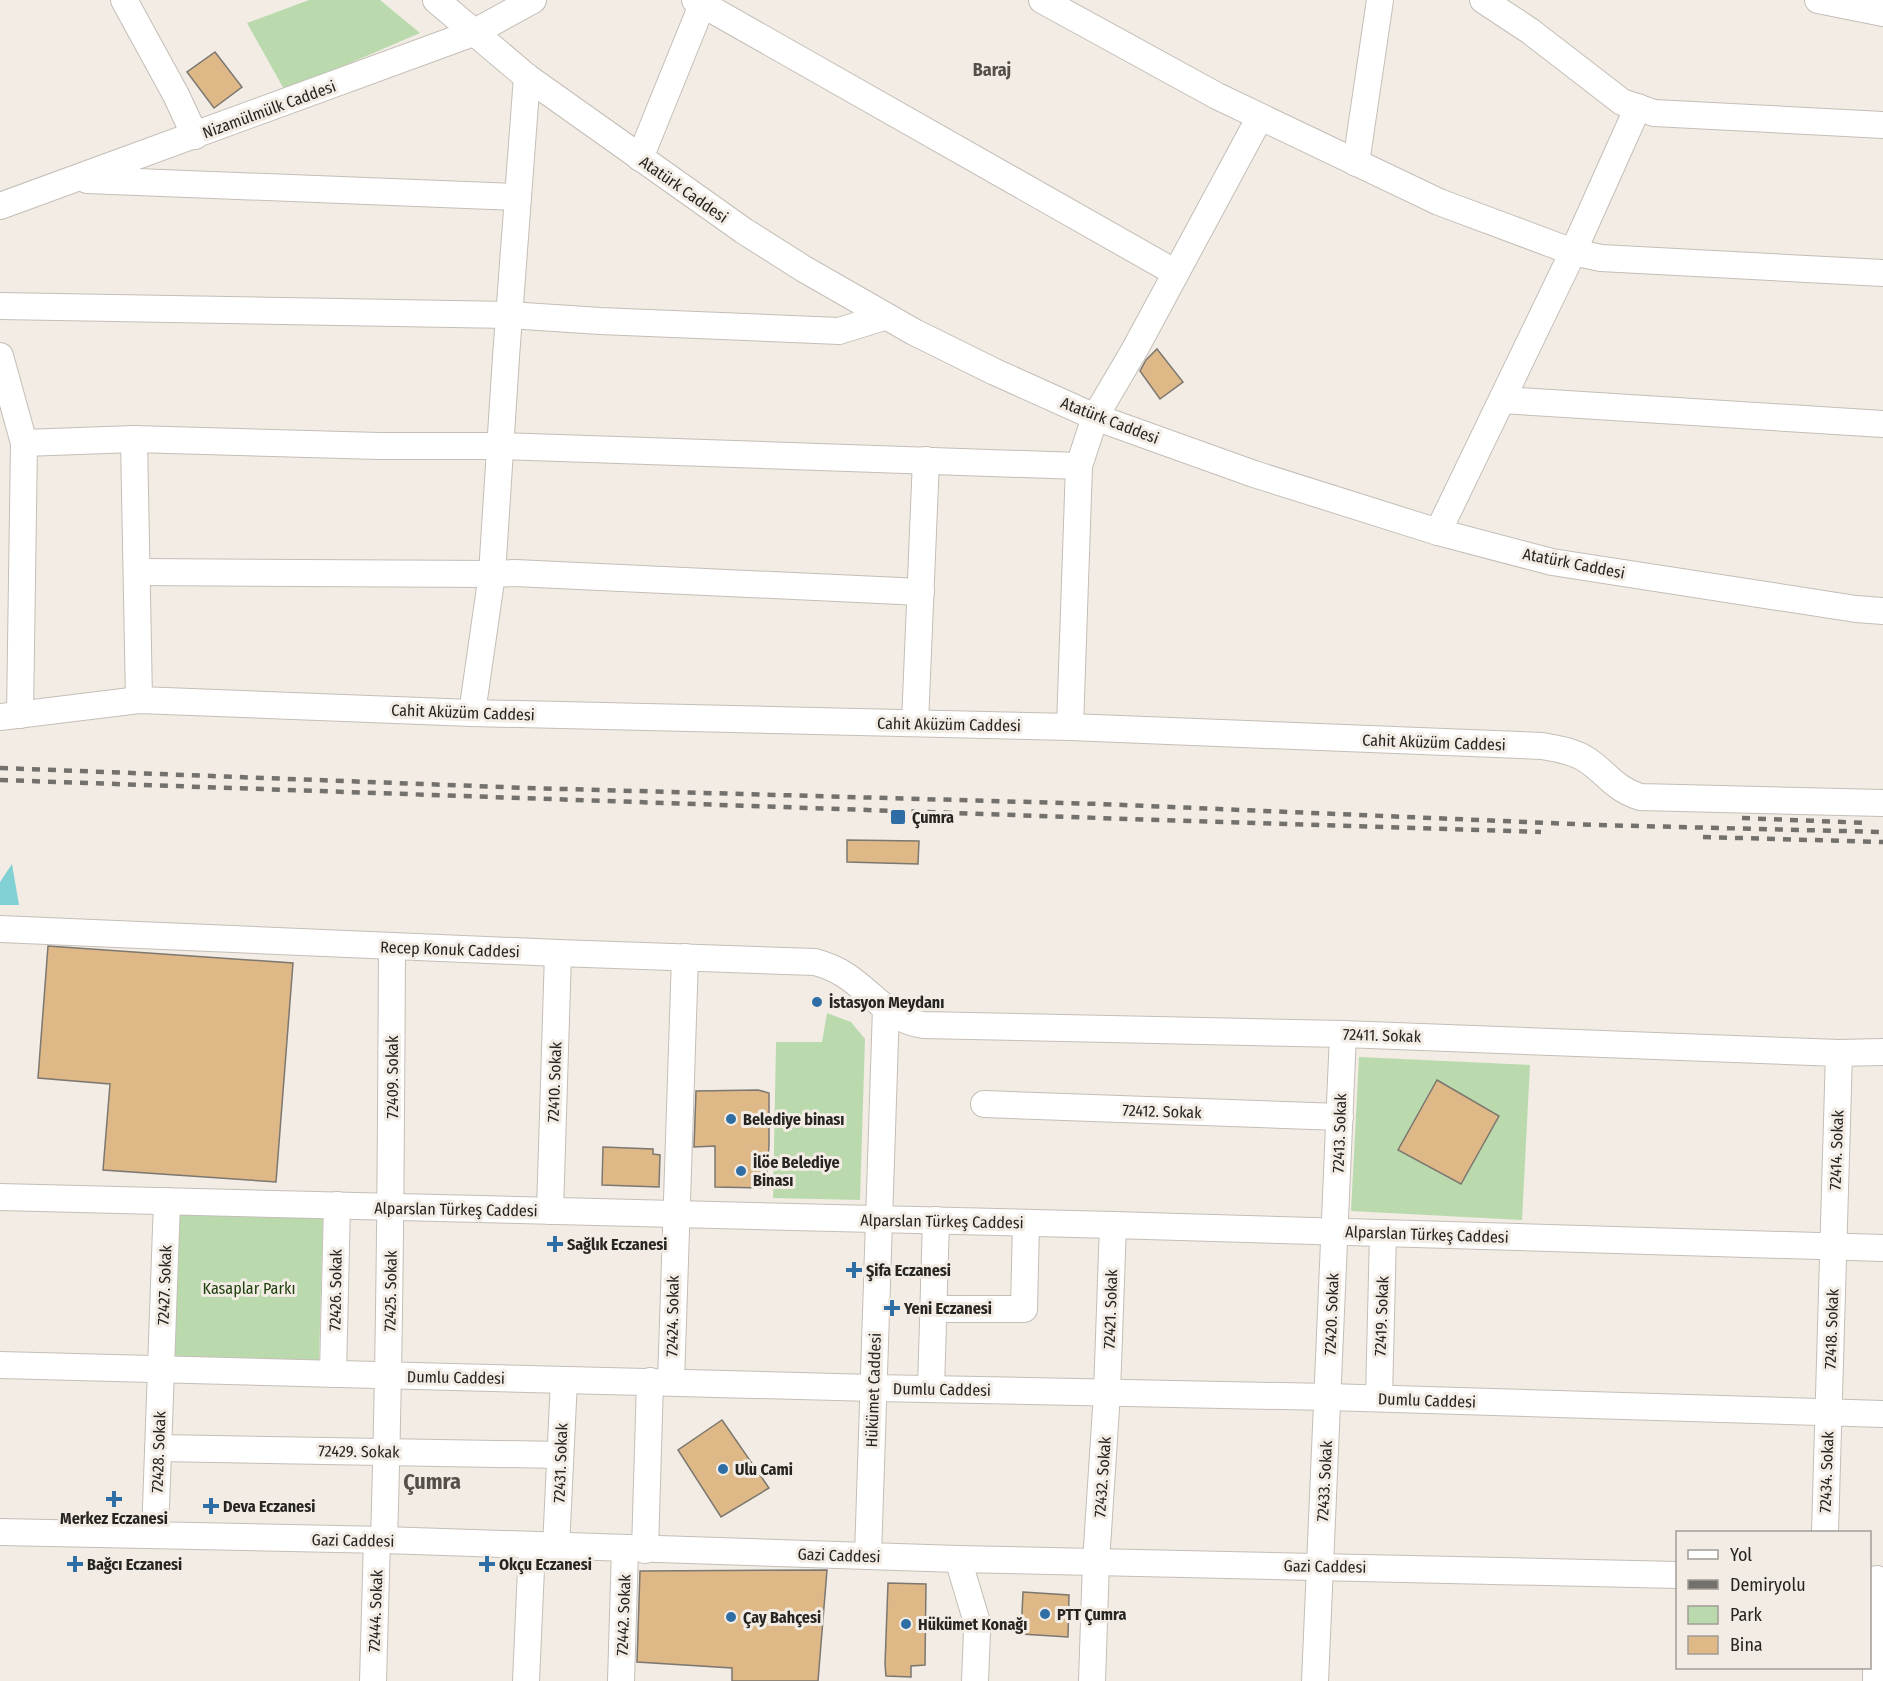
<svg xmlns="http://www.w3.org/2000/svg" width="1883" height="1681" font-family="'Fira Sans Condensed',sans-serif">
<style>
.green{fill:#badaae}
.water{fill:#81d1d4}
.building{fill:#deb987;stroke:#7c7770;stroke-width:1.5}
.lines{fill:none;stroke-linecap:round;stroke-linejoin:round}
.minor-casing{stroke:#c4beb7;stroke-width:28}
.minor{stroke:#fff;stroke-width:26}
.rail{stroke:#74706b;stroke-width:4.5;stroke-dasharray:8 8;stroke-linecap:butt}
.poi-dot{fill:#2e6ea4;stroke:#f2ece4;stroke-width:2}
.labels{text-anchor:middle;stroke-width:6;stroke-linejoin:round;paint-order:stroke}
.street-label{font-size:16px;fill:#272522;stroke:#f2ece4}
.poi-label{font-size:16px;font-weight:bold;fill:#272522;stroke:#f2ece4;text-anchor:start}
.park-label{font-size:16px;fill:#1c3e0b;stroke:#f2ece4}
.neighbourhood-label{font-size:18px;font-weight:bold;fill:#544f49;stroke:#f2ece4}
.district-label{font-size:22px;font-weight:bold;fill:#544f49;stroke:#f2ece4}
</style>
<rect width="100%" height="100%" fill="#f2ece4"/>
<!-- green -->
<g class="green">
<path d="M 309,0 L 380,0 L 420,33 L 285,91 L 247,23 Z"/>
<path d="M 827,1013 L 851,1022 L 865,1039 L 860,1200 L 773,1198 L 776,1042 L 822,1042 Z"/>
<path d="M 1359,1057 L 1530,1065 L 1522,1220 L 1351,1211 Z"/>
<path d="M 178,1214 L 323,1217 L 319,1361 L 175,1358 Z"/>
</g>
<!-- water -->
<path class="water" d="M 12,864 L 19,905 L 0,905 L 0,882 Z"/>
<!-- building -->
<g class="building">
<path d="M 215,52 L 242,87 L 214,108 L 187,72 Z"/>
<path d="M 1157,349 L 1183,382 L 1160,399 L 1140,371 L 1146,360 Z"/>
<path d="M 847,840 L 919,841 L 918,864 L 847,862 Z"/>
<path d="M 48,946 L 293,963 L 276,1182 L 103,1170 L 110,1084 L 38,1078 Z"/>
<path d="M 1437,1080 L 1499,1116 L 1461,1184 L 1398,1150 Z"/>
<path d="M 758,1090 L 769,1093 L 769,1145 L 766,1188 L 715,1187 L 715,1146 L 694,1147 L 696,1091 Z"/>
<path d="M 603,1147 L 653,1149 L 653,1154 L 660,1155 L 659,1187 L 602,1185 Z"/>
<path d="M 722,1420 L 769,1488 L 721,1517 L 678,1450 Z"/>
<path d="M 827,1570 L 818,1681 L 732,1681 L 732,1668 L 637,1662 L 640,1571 Z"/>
<path d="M 888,1583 L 926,1584 L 925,1665 L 911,1666 L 911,1677 L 886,1676 L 885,1664 Z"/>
<path d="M 1023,1592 L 1069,1595 L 1068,1637 L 1021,1634 Z"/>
</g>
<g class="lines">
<!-- minor casing -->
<g class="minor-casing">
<g id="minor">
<path d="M 124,0 L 176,95 L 195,136"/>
<path d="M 436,0 L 527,77 L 744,231 L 804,269 L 914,332 L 995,372 L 1095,417 L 1254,474 L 1438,532 L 1552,562 L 1856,609 L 1883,611"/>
<path d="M 695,0 L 1176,273"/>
<path d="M 1042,0 L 1217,96 L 1439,202 L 1573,252 L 1601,258 L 1883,273"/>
<path d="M 1483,0 L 1530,31 L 1622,102 L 1654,113 L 1883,125"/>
<path d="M 1818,0 L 1883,13"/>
<path d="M 640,158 L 704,0"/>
<path d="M 1356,163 L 1380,0"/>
<path d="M 87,180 L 518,197"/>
<path d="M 0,206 L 473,33 L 533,0"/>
<path d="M 0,306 L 509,315 L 600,321 L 839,331 L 884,317"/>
<path d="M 0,356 L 24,443 L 20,715"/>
<path d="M 1502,400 L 1883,424"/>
<path d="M 134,439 L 139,700"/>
<path d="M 24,443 L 134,439 L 379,446 L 501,446 L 1079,466"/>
<path d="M 1438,532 L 1573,252 L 1638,107"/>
<path d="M 137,572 L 492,574 L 515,573 L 921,592"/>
<path d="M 472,713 L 492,574 L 506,357 L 527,77"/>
<path d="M 0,717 L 139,700 L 472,713 L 1070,727 L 1542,746 C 1557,749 1574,751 1587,760 C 1608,774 1613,788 1640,797 L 1883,803"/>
<path d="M 915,723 L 926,460"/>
<path d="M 1070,727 L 1079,466 L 1095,417 L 1135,349 L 1260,117"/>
<path d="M 0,929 L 558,953 L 815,962 C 826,965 836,969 845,975 C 873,993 889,1020 923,1025 L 1343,1034 L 1839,1053 L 1883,1052"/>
<path d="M 984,1104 L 1340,1117"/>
<path d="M 0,1197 L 1113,1225 L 1883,1248"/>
<path d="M 550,1211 L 558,953"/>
<path d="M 933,1309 L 1024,1309 L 1026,1223"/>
<path d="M 0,1365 L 873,1388 L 1328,1397 L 1883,1414"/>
<path d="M 333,1374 L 337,1205"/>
<path d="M 671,1382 L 685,957"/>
<path d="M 931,1389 L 936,1220"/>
<path d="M 1379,1398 L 1383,1233"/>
<path d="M 158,1448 L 560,1455"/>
<path d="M 0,1532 L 384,1540 L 958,1559 L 1678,1575"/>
<path d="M 1825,1532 L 1839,1053"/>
<path d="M 155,1535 L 167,1201"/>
<path d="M 384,1540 C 390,1342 391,1144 392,946"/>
<path d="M 556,1547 L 564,1380"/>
<path d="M 645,1550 L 650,1381"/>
<path d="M 868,1556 L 886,1008"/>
<path d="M 958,1559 L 976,1619 L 977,1632 L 975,1681"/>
<path d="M 373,1681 L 377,1540"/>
<path d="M 526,1681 L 532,1546"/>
<path d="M 621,1681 L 625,1549"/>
<path d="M 1092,1681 L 1096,1562 L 1107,1393 L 1113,1225"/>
<path d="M 1315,1681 L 1343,1034"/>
<path d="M 1876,1681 L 1877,1579"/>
</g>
</g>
<!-- minor -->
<use href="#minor" class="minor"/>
<!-- rail -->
<g class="rail">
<path d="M 0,768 L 528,788 L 1100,804 L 1597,825 L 1883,832"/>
<path d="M 0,780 L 1099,818 L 1541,832"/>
<path d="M 1742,818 L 1868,823"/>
<path d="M 1703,837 L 1883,842"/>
</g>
</g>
<!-- markers -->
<g class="poi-dot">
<rect x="890" y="809" width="16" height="16" rx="3"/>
<circle cx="817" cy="1002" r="6"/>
<circle cx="731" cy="1119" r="6"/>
<circle cx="741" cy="1171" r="6"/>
<path d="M552 1235h6v6h6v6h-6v6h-6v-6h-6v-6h6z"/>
<path d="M851 1261h6v6h6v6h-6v6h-6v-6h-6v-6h6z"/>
<path d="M889 1299h6v6h6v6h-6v6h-6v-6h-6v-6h6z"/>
<circle cx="723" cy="1469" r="6"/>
<path d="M111 1490h6v6h6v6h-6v6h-6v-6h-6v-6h6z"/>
<path d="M208 1497h6v6h6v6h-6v6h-6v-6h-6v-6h6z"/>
<path d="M72 1555h6v6h6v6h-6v6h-6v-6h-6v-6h6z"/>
<path d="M484 1555h6v6h6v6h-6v6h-6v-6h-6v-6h6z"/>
<circle cx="1045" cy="1614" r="6"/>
<circle cx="731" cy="1617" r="6"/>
<circle cx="906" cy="1624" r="6"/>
</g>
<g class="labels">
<!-- street labels -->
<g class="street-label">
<text transform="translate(269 109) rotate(-20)" y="6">Nizamülmülk Caddesi</text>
<text transform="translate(684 189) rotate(35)" y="6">Atatürk Caddesi</text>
<text transform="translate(1110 420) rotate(21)" y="6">Atatürk Caddesi</text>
<text transform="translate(1574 563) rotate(11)" y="6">Atatürk Caddesi</text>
<text transform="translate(463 712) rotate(2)" y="6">Cahit Aküzüm Caddesi</text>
<text transform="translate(949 724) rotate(1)" y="6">Cahit Aküzüm Caddesi</text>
<text transform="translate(1434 742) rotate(2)" y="6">Cahit Aküzüm Caddesi</text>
<text transform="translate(450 949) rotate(2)" y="6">Recep Konuk Caddesi</text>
<text transform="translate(1382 1035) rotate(2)" y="6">72411. Sokak</text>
<text transform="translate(392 1077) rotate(-90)" y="6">72409. Sokak</text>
<text transform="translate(554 1082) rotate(-88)" y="6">72410. Sokak</text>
<text transform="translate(1162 1111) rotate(2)" y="6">72412. Sokak</text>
<text transform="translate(1339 1133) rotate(-88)" y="6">72413. Sokak</text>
<text transform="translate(1836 1150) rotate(-88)" y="6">72414. Sokak</text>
<text transform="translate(456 1209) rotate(1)" y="6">Alparslan Türkeş Caddesi</text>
<text transform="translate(942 1221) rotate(1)" y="6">Alparslan Türkeş Caddesi</text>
<text transform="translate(1427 1234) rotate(2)" y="6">Alparslan Türkeş Caddesi</text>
<text transform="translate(164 1285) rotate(-88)" y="6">72427. Sokak</text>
<text transform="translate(335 1290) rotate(-89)" y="6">72426. Sokak</text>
<text transform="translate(390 1291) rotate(-89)" y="6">72425. Sokak</text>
<text transform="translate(1110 1309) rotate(-88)" y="6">72421. Sokak</text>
<text transform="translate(1331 1314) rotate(-88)" y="6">72420. Sokak</text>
<text transform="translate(672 1316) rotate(-89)" y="6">72424. Sokak</text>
<text transform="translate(1381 1316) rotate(-88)" y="6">72419. Sokak</text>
<text transform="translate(1831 1329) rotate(-88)" y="6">72418. Sokak</text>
<text transform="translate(456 1377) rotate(1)" y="6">Dumlu Caddesi</text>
<text transform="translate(942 1389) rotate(1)" y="6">Dumlu Caddesi</text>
<text transform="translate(873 1390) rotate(-88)" y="6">Hükümet Caddesi</text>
<text transform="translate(1427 1400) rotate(2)" y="6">Dumlu Caddesi</text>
<text transform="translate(359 1451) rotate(1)" y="6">72429. Sokak</text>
<text transform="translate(158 1452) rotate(-88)" y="6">72428. Sokak</text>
<text transform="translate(560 1463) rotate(-88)" y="6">72431. Sokak</text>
<text transform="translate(1826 1472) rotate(-88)" y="6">72434. Sokak</text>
<text transform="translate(1102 1477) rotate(-86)" y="6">72432. Sokak</text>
<text transform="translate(1324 1481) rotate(-87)" y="6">72433. Sokak</text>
<text transform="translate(353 1540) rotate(1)" y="6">Gazi Caddesi</text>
<text transform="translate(839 1555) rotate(2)" y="6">Gazi Caddesi</text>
<text transform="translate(1325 1566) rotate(1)" y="6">Gazi Caddesi</text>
<text transform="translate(375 1611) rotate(-88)" y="6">72444. Sokak</text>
<text transform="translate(623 1615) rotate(-88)" y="6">72442. Sokak</text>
</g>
<!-- poi labels -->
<g class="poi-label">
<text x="912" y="823">Çumra</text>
<text x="829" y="1008">İstasyon Meydanı</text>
<text x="743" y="1125">Belediye binası</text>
<text x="753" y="1168">İlöe Belediye<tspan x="753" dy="18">Binası</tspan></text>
<text x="567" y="1250">Sağlık Eczanesi</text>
<text x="866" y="1276">Şifa Eczanesi</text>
<text x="904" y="1314">Yeni Eczanesi</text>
<text x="735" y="1475">Ulu Cami</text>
<text x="223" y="1512">Deva Eczanesi</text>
<text x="114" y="1524" text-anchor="middle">Merkez Eczanesi</text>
<text x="87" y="1570">Bağcı Eczanesi</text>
<text x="499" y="1570">Okçu Eczanesi</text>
<text x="1057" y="1620">PTT Çumra</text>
<text x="743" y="1623">Çay Bahçesi</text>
<text x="918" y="1630">Hükümet Konağı</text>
</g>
<!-- park labels -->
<g class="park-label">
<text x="249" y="1294">Kasaplar Parkı</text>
</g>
<!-- neighbourhood labels -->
<g class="neighbourhood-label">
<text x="992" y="76">Baraj</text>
</g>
<!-- district labels -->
<g class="district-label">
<text x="432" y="1489">Çumra</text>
</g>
</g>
<!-- legend -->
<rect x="1676" y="1531" width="195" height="138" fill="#f2ece4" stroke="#a19c96" stroke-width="1.5"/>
<rect x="1688" y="1550" width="30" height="9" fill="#ffffff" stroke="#a19c96" stroke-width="1.5"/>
<text x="1730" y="1561" font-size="18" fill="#272522">Yol</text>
<rect x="1688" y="1580" width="30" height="9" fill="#74706b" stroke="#a19c96" stroke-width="1.5"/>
<text x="1730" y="1591" font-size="18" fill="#272522">Demiryolu</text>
<rect x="1688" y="1606" width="30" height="18" fill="#badaae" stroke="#a19c96" stroke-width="1.5"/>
<text x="1730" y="1621" font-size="18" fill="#272522">Park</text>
<rect x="1688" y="1636" width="30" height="18" fill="#deb987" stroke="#a19c96" stroke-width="1.5"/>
<text x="1730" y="1651" font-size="18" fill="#272522">Bina</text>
</svg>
